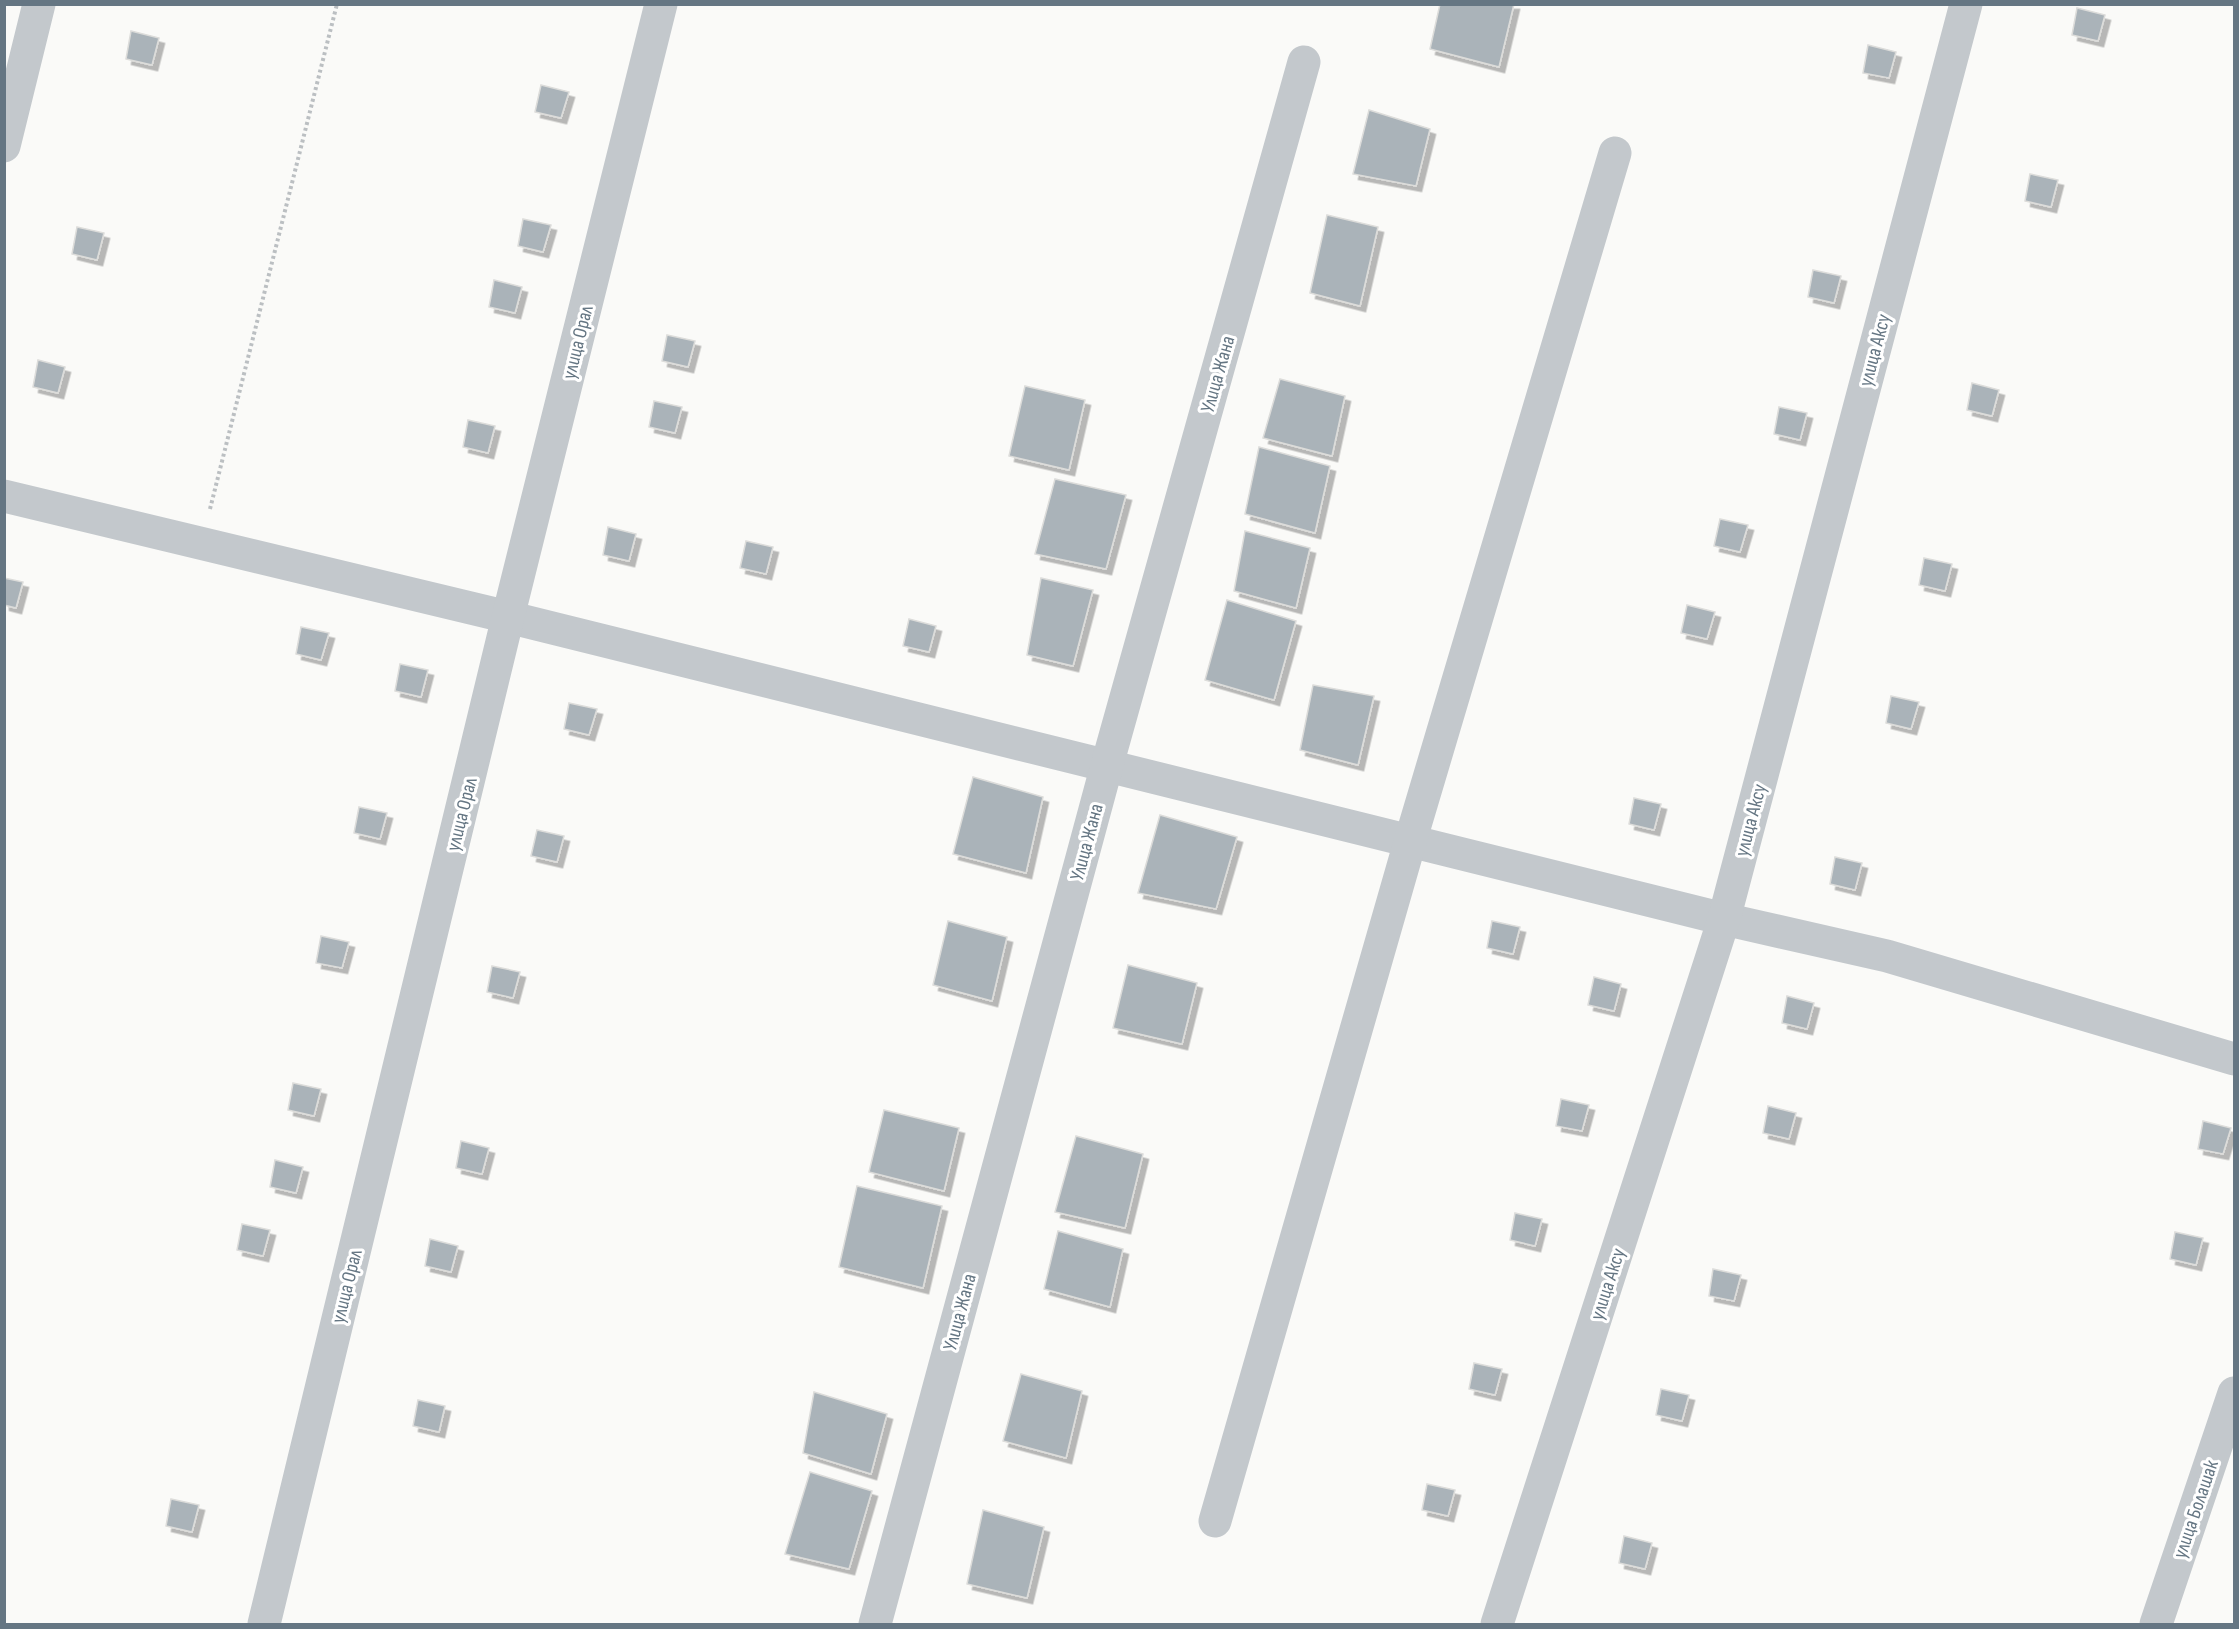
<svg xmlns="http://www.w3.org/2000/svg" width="2239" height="1629" font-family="'Sofia Sans Condensed',sans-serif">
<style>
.building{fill:#aab3b9;stroke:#dcdcda;stroke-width:1.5;filter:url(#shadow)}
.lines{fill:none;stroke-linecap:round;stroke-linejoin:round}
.path{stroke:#bbbfc2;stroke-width:4;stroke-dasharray:3 3;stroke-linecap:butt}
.street{stroke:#c3c8cc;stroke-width:33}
.labels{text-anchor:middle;stroke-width:6;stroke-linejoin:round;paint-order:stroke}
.street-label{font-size:20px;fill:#657683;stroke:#fff}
</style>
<defs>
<filter id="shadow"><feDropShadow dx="5.5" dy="5.5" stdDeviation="0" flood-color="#0004"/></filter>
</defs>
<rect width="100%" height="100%" fill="#fafaf8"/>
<!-- building -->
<g class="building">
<path d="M 1440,4 L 1514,4 L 1499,67 L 1430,49 Z"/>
<path d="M 2077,8 L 2105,15 L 2098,41 L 2072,35 Z"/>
<path d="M 131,31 L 159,38 L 152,65 L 126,59 Z"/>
<path d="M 1868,45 L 1896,52 L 1889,78 L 1863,73 Z"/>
<path d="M 541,85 L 569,92 L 561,118 L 535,112 Z"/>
<path d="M 1369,110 L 1430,129 L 1416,186 L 1353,174 Z"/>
<path d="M 2030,174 L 2058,180 L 2051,207 L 2025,201 Z"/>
<path d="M 1327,215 L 1378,227 L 1360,306 L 1310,293 Z"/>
<path d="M 523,219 L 551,225 L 543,252 L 518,246 Z"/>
<path d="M 77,227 L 104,233 L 97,260 L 72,254 Z"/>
<path d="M 1813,270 L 1841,276 L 1834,303 L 1808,297 Z"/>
<path d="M 494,280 L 522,287 L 515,313 L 489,307 Z"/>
<path d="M 667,335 L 695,341 L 688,367 L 662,361 Z"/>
<path d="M 38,360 L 65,367 L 58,393 L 33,387 Z"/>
<path d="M 1280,379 L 1345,396 L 1332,456 L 1263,438 Z"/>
<path d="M 1972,383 L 1999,390 L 1992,416 L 1967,410 Z"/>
<path d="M 1025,386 L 1085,400 L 1069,470 L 1009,456 Z"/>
<path d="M 654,401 L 682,407 L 675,433 L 649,427 Z"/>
<path d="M 1779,407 L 1807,413 L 1800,440 L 1774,434 Z"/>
<path d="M 468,420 L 495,426 L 488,453 L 463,447 Z"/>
<path d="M 1259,447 L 1330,466 L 1315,533 L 1245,514 Z"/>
<path d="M 1055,479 L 1126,495 L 1106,569 L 1035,554 Z"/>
<path d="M 1720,519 L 1748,525 L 1740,552 L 1714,546 Z"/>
<path d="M 608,527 L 636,534 L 629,561 L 603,555 Z"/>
<path d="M 1245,531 L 1310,548 L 1296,608 L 1234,591 Z"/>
<path d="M 746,541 L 773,547 L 766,574 L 740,568 Z"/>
<path d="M 1924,558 L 1952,564 L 1945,591 L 1919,585 Z"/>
<path d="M 4,578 L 23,582 L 16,608 L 4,605 Z"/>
<path d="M 1041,578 L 1093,590 L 1073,666 L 1027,655 Z"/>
<path d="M 1227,600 L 1296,621 L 1274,700 L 1205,680 Z"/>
<path d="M 1687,605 L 1715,612 L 1707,639 L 1681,633 Z"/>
<path d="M 909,619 L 936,626 L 929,652 L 903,646 Z"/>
<path d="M 301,627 L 329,633 L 321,660 L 296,654 Z"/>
<path d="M 400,664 L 428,670 L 421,697 L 395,691 Z"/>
<path d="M 1313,685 L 1374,696 L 1358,765 L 1300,750 Z"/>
<path d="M 1891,696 L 1919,702 L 1911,729 L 1886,723 Z"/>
<path d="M 569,703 L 597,709 L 589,735 L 564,729 Z"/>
<path d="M 973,777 L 1043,797 L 1026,873 L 953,854 Z"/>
<path d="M 1634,798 L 1661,804 L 1654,830 L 1629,824 Z"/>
<path d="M 359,807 L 387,813 L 380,839 L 354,833 Z"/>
<path d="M 1160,815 L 1237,837 L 1216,909 L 1138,893 Z"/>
<path d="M 537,830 L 564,836 L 557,862 L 531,856 Z"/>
<path d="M 1835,857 L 1862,863 L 1855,890 L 1830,884 Z"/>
<path d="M 948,921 L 1007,937 L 992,1001 L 933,985 Z"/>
<path d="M 1492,921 L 1520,927 L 1513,954 L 1487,948 Z"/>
<path d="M 321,936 L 349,942 L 342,968 L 316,963 Z"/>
<path d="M 1128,965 L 1197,983 L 1182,1044 L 1113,1028 Z"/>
<path d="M 492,966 L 520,972 L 513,998 L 487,992 Z"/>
<path d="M 1594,977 L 1621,984 L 1614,1011 L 1588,1005 Z"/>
<path d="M 1787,996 L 1814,1003 L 1807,1029 L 1782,1023 Z"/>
<path d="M 293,1083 L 321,1089 L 314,1116 L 288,1110 Z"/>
<path d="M 1561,1099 L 1589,1105 L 1582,1131 L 1556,1126 Z"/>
<path d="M 1768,1106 L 1796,1113 L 1789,1139 L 1763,1133 Z"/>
<path d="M 884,1110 L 959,1128 L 944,1191 L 869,1172 Z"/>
<path d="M 2203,1121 L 2231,1128 L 2223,1154 L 2198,1149 Z"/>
<path d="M 1076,1136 L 1143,1154 L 1125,1228 L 1055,1212 Z"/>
<path d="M 461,1141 L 489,1148 L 482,1174 L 456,1168 Z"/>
<path d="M 275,1160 L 303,1167 L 296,1193 L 270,1187 Z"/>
<path d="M 857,1186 L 942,1206 L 923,1288 L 839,1267 Z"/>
<path d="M 1515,1213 L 1542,1219 L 1535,1246 L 1510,1240 Z"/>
<path d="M 242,1224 L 270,1230 L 263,1256 L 237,1250 Z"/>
<path d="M 1058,1231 L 1123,1249 L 1110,1307 L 1044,1289 Z"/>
<path d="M 2175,1232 L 2203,1238 L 2196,1265 L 2170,1259 Z"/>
<path d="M 430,1239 L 458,1246 L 451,1272 L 425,1266 Z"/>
<path d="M 1713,1269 L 1741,1275 L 1734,1301 L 1709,1296 Z"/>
<path d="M 1474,1363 L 1502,1369 L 1495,1395 L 1469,1389 Z"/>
<path d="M 1021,1374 L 1082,1391 L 1066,1458 L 1003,1441 Z"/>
<path d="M 1661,1389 L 1689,1395 L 1682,1421 L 1656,1415 Z"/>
<path d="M 814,1392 L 887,1414 L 871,1474 L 803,1453 Z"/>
<path d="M 418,1400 L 445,1406 L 439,1432 L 413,1426 Z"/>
<path d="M 810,1472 L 872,1491 L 849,1569 L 785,1554 Z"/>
<path d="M 1427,1484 L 1455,1490 L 1448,1516 L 1422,1510 Z"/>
<path d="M 171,1499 L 199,1505 L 192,1532 L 166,1526 Z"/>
<path d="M 983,1510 L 1044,1527 L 1027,1598 L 967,1584 Z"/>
<path d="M 1624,1536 L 1652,1543 L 1645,1569 L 1619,1563 Z"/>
</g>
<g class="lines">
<!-- path -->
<path class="path" d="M 210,509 L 337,4"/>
<!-- street -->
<g class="street">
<path d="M 4,146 L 39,4"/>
<path d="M 4,496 L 508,617 L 1724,919 L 1887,956 L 2234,1059"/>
<path d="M 1215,1521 L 1410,842 L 1615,153"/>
<path d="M 264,1624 L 508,617 L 661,4"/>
<path d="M 875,1624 L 1107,765 L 1304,62"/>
<path d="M 1497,1624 L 1724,919 L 1966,4"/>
<path d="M 2156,1624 L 2234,1393"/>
</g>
</g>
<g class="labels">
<!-- street labels -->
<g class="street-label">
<text transform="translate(577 342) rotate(-76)" y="7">улица Орал</text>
<text transform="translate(1874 350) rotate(-75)" y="7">улица Аксу</text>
<text transform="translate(1217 374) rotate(-74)" y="7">Улица Жана</text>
<text transform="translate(461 814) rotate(-76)" y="7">улица Орал</text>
<text transform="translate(1750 820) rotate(-75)" y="7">улица Аксу</text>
<text transform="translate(1086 842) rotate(-75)" y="7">Улица Жана</text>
<text transform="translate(1607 1284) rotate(-72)" y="7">улица Аксу</text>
<text transform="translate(346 1286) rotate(-76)" y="7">улица Орал</text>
<text transform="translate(959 1312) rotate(-75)" y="7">Улица Жана</text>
<text transform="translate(2195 1509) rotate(-71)" y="7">улица Болашак</text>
</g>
</g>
<!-- border -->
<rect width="2239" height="1629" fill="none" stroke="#657683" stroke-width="12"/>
</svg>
